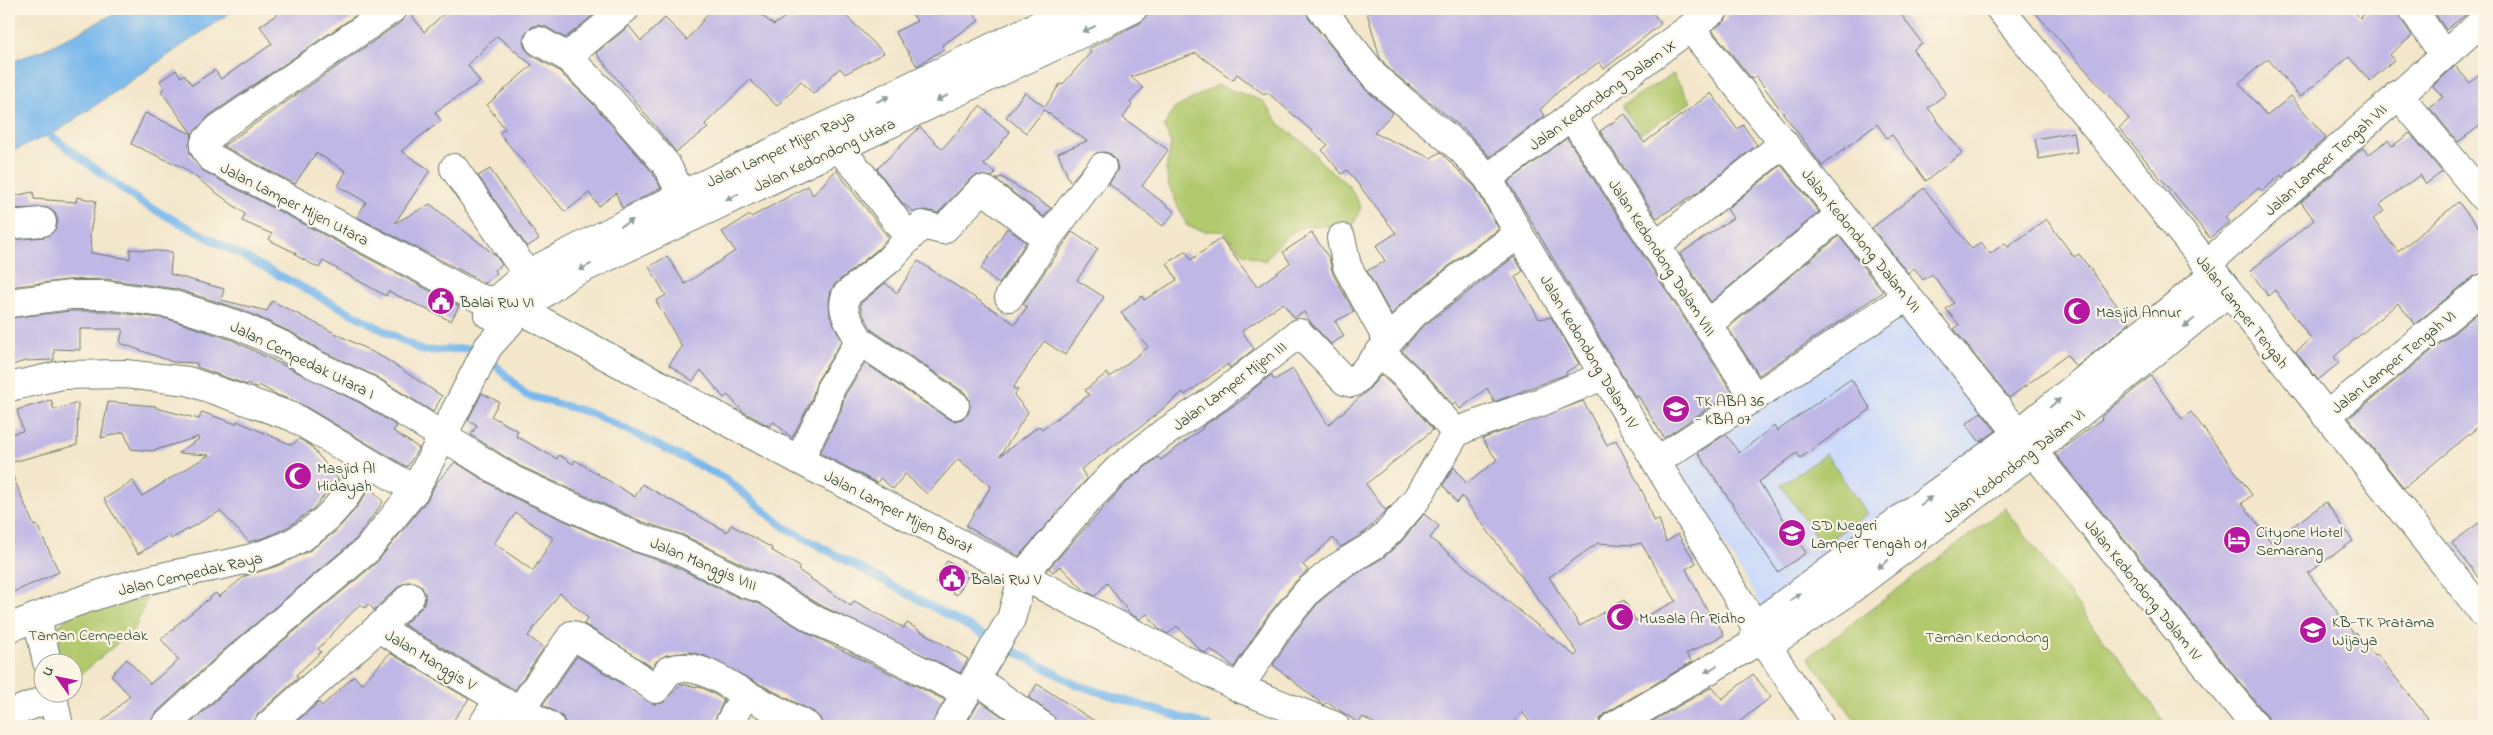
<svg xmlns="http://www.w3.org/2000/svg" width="2493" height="735" font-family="'Indie Flower',sans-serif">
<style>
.built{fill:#cddbfa}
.green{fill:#b2c96e;stroke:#688351}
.water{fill:#78b8ec;stroke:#4c7a90}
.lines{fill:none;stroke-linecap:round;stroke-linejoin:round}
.stream{stroke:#78b8ec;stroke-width:8}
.building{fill:#bfb7e5;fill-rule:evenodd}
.minor-casing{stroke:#697868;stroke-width:30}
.major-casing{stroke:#697868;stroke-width:30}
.minor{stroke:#fff;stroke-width:28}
.major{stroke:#fff;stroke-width:28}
.oneway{fill:#8f9e9a}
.labels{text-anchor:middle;stroke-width:4.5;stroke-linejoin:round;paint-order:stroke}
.street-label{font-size:16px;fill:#1f3d34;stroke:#fcf5e5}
.poi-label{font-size:16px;fill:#1f3d34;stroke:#fcf5e5;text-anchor:start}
.park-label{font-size:16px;fill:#3c5940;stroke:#fcf5e5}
</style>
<rect width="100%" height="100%" fill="#fcf5e5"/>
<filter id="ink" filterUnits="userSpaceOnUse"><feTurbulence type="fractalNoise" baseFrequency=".02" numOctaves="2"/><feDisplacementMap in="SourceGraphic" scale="10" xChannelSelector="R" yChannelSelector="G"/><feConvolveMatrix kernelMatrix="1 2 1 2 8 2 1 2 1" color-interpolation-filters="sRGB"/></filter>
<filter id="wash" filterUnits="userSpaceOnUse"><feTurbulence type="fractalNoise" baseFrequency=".0096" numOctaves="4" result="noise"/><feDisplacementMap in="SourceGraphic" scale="20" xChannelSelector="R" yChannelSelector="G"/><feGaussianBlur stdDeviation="1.12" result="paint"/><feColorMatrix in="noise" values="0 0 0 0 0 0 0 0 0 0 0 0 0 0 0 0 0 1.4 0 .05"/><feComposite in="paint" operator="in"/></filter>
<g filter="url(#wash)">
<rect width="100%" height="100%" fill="#f3e6ca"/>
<!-- built -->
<path class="built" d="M 1892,315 L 1913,316 L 2005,434 L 1762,607 L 1674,460 Z"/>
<!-- green -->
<g class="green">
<path d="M 1673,74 L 1691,102 L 1640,134 L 1622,105 Z"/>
<path d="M 1217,85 L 1263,101 L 1282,127 L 1306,144 L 1321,162 L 1349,186 L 1361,207 L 1353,225 C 1337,227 1325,225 1310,226 C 1292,226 1275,248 1265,261 L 1244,254 L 1222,231 L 1204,231 L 1187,226 L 1169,186 L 1166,170 L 1171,144 L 1164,126 L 1174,109 Z"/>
<path d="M 1826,454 L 1867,514 L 1822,545 L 1781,485 Z"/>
<path d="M 2005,508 L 2168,726 L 1860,726 L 1808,657 Z"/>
<path d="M 147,598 L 135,628 L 73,681 L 72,662 L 59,662 L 54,630 L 77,610 Z"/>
</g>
<!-- water -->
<path class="water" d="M 124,9 L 235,9 L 58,131 L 9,152 L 9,63 L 48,48 Z"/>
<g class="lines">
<!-- stream -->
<g class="stream">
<path d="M 42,129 L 140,202 L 423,351 L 478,348 L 481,351"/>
<path d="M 489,359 L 526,395 L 594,414 L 725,478 L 784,527 L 1077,685 L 1208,726"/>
</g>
</g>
<g id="blocks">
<!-- building -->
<g class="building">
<path d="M 285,9 L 365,9 L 210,115 L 192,134 L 161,91 L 165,88 L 160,81 L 176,70 L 181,77 L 184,74 L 192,85 L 215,70 L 221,79 L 272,44 L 260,26 Z"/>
<path d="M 407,9 L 424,32 L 449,9 L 601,9 L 565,38 L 546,27 L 538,25 L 532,27 L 525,34 L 523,42 L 525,48 L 531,55 L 558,70 L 594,105 L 653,173 L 661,188 L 622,208 L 616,193 L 599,206 L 589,193 L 565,212 L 499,133 L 505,129 L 487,105 L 532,65 L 497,36 L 468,65 L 480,82 L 435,112 L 441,121 L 401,151 L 430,170 L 395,223 L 430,204 L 495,255 L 502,265 L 494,270 L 497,273 L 485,283 L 357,217 L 366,202 L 338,186 L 346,171 L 316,153 L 295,184 L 223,146 L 401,22 L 406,16 Z"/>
<path d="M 712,9 L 753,9 L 774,25 L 796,9 L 839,9 L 884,53 L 845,74 L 840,68 L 813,94 L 801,81 L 777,106 L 750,80 L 705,124 L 708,128 L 676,152 L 596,53 L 629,26 L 641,41 L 665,18 L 687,40 Z"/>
<path d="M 909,9 L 971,9 L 979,21 L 942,45 L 944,49 L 917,66 L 895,32 L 917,21 Z"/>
<path d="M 1152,9 L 1306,9 L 1309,19 L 1366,90 L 1393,113 L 1374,133 L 1431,158 L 1440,152 L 1475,187 L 1499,229 L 1459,258 L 1400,305 L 1391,315 L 1367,271 L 1385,261 L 1376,246 L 1396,233 L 1347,170 L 1342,174 L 1322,150 L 1328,145 L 1267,92 L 1265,95 L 1237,74 L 1233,80 L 1196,53 L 1131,77 L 1143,88 L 1130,103 L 1132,105 L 1123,118 L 1168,150 L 1142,186 L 1175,212 L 1163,226 L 1109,184 L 1118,169 L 1116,161 L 1111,154 L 1104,152 L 1096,153 L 1070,182 L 1058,153 L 1087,141 L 1044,110 L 1026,133 L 1006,117 L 1025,92 L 1045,107 L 1060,84 L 1062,85 L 1091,52 L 1088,49 L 1140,23 Z"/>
<path d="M 1366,9 L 1650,9 L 1661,24 L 1604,69 L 1599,62 L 1559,91 L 1540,110 L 1545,116 L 1490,157 L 1466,131 L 1389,69 L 1380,58 Z"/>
<path d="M 1730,9 L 1897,9 L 1922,43 L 1913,50 L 1946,94 L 1928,108 L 1962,153 L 1926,181 L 1892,135 L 1887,138 L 1877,124 L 1822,166 L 1756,76 L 1752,79 L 1712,30 L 1725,21 Z"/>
<path d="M 2032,9 L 2352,9 L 2360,18 L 2371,9 L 2398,9 L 2400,18 L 2412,36 L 2389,55 L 2394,60 L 2370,81 L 2349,57 L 2300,97 L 2268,59 L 2239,83 L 2267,116 L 2291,96 L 2326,138 L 2282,177 L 2281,175 L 2262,191 L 2259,188 L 2225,217 L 2229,222 L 2210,238 L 2119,128 L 2129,119 Z"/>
<path d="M 2432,9 L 2473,9 L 2446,30 Z"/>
<path d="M 2455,66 L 2470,83 L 2484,71 L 2484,123 L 2458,142 L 2429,107 L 2443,97 L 2433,86 Z"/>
<path d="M 1711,93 L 1737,129 L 1743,125 L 1757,145 L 1697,193 L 1657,218 L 1600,131 L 1625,114 L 1644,143 Z"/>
<path d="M 980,106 L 1010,132 L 984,165 L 996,173 L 992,177 L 977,175 L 970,179 L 938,213 L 925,210 L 914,212 L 902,203 L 877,169 L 920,127 L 942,149 Z"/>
<path d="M 145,113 L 192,134 L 189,144 L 190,154 L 203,171 L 459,306 L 451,321 L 388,291 L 386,296 L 323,261 L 319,268 L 295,255 L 296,253 L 269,240 L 272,234 L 242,221 L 245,214 L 182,167 L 131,144 Z"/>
<path d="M 2074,132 L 2077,152 L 2039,159 L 2035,139 Z"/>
<path d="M 2410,133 L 2442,172 L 2426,184 L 2420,175 L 2379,205 L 2384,211 L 2373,219 L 2398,252 L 2458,202 L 2484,234 L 2484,273 L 2474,276 L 2415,324 L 2398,303 L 2334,357 L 2339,363 L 2318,380 L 2296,352 L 2311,339 L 2275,290 L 2268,296 L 2250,271 L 2314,220 L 2301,202 L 2363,148 L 2368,155 L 2388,140 L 2392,146 Z"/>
<path d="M 1567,138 L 1732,392 L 1664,438 L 1638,396 L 1635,397 L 1508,182 Z"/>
<path d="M 1781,165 L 1819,212 L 1711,302 L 1680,254 L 1733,218 L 1727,209 Z"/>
<path d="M 490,169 L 539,239 L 527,247 L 478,176 Z"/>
<path d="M 836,170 L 888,237 L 878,249 L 836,283 L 831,290 L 829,301 L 830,316 L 842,341 L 817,381 L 811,401 L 792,438 L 774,422 L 769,426 L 742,411 L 728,395 L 724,398 L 701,370 L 693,381 L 669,365 L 682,347 L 656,301 L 666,295 L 649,267 L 667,256 L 685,284 L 735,251 L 722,232 L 750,215 L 751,217 L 808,186 L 813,195 Z"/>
<path d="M 1002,177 L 1051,208 L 1044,217 L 996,179 Z"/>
<path d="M 1924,188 L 1972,249 L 1981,242 L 1990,254 L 2005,243 L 2008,247 L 2046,219 L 2074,257 L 2079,254 L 2130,323 L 2076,367 L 2067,355 L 2009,398 L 1954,329 L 1959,325 L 1946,309 L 1954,303 L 1932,274 L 1923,280 L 1914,268 L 1908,273 L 1872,228 Z"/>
<path d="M 33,192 L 34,199 L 76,202 L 77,197 L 96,201 L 90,233 L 91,253 L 130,259 L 130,249 L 172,252 L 170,274 L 224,289 L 221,300 L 267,311 L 272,301 L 384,358 L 442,396 L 433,412 L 375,376 L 320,350 L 293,333 L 243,310 L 176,289 L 105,279 L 68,280 L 9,287 L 9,240 L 44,237 L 51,234 L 56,228 L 58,221 L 55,213 L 48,208 L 9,209 L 9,197 Z"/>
<path d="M 1007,228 L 1026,242 L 999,284 L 981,269 Z"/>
<path d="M 1072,232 L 1098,249 L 1077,280 L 1104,297 L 1065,355 L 1044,341 L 1013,388 L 1018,390 L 1014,395 L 1028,412 L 1000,456 L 1039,426 L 1042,429 L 1089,395 L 1085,390 L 1107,373 L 1110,377 L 1148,347 L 1121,313 L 1142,296 L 1144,300 L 1177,280 L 1167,263 L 1186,251 L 1191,260 L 1221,238 L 1257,287 L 1290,263 L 1283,252 L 1312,233 L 1329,258 L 1333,274 L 1354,312 L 1335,321 L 1344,336 L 1331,344 L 1311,323 L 1304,312 L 1294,318 L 1283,303 L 1242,331 L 1254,349 L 1230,368 L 1228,364 L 1185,395 L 1183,392 L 1142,426 L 1081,469 L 1087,479 L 1019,556 L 966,526 L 991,486 L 958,459 L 927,494 L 905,474 L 893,489 L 880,478 L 877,483 L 820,453 L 840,413 L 845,395 L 865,363 L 947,418 L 954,421 L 962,419 L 968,414 L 970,407 L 969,399 L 964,392 L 872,330 L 862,312 L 860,304 L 885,283 L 897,293 L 918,261 L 1015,324 L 1027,307 L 1023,304 Z"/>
<path d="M 1839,236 L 1883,292 L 1759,375 L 1728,328 Z"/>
<path d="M 1514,257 L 1523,271 L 1515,277 L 1539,319 L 1551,317 L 1579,364 L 1566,372 L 1567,374 L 1494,402 L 1487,388 L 1460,409 L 1455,402 L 1453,405 L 1428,376 L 1402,351 L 1421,328 Z"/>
<path d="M 2484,308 L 2484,422 L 2404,488 L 2349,418 Z"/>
<path d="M 71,311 L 104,311 L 168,319 L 232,340 L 360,403 L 397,426 L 393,431 L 419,448 L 407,467 L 301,404 L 275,394 L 259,385 L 257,388 L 248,383 L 247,385 L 197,367 L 197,363 L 173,362 L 120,343 L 123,329 L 80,329 L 80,350 L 54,349 L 54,360 L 25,361 L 9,366 L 9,318 Z"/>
<path d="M 1293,369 L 1328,425 L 1367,391 L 1381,375 L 1405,397 L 1433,430 L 1366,484 L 1385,510 L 1391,506 L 1365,532 L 1341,547 L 1333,538 L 1303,565 L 1308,570 L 1296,581 L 1268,615 L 1234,667 L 1210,649 L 1206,653 L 1200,650 L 1177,626 L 1168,634 L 1160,630 L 1147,614 L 1140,619 L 1130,614 L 1107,583 L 1095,596 L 1085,591 L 1060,566 L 1053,572 L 1049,568 L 1128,481 L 1158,457 L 1161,460 L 1203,428 L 1202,427 L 1248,396 L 1247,394 L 1271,375 L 1274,380 Z"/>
<path d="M 2151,376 L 2182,419 L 2191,412 L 2222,453 L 2252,495 L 2242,503 L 2271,542 L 2326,502 L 2353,541 L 2308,573 L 2354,634 L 2356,632 L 2374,656 L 2377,654 L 2434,726 L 2271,726 L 2267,716 L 2055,454 L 2102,419 L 2101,417 Z"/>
<path d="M 1851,379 L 1871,409 L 1800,458 L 1797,453 L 1759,482 L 1806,553 L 1778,572 L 1698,453 L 1726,434 L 1739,453 L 1774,426 L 1777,431 Z"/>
<path d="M 482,393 L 499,402 L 491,416 L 518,431 L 516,436 L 557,459 L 559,455 L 573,464 L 575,460 L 635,497 L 642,484 L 727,532 L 731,525 L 772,548 L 771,550 L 800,567 L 798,570 L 851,606 L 854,601 L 904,628 L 907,623 L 968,659 L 960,673 L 824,607 L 772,576 L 750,568 L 683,535 L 643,522 L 520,466 L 471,435 L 477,425 L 468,420 Z"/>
<path d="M 51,400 L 54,410 L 78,403 L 77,445 L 9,463 L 9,434 L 23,431 L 17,410 Z"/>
<path d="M 1583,401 L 1607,445 L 1616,440 L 1645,497 L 1653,521 L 1659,519 L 1666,542 L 1678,534 L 1696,563 L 1686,569 L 1710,616 L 1713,614 L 1724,635 L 1686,654 L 1692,662 L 1606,713 L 1600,719 L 1598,726 L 1533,726 L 1522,712 L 1511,726 L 1378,726 L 1363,717 L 1358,723 L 1328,702 L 1323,705 L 1273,665 L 1293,634 L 1319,602 L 1342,583 L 1384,557 L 1401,542 L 1424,514 L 1439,526 L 1430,538 L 1575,656 L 1578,653 L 1462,496 L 1457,503 L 1443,485 L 1454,467 L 1467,484 L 1497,460 L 1482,439 ZM 1598,543 L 1633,545 L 1641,543 L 1676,601 L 1636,621 L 1624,600 L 1580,626 L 1549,577 Z"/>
<path d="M 108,402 L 156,406 L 156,408 L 199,419 L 202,412 L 236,424 L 237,421 L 292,445 L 299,439 L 310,445 L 338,479 L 313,509 L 291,525 L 267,537 L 249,542 L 220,511 L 171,539 L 169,535 L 138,554 L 104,499 L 133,481 L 142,496 L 209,455 L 178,453 L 199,439 L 198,437 L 152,451 L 131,449 L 124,432 L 101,438 Z"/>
<path d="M 1981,412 L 1996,431 L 1980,442 L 1966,424 Z"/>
<path d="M 455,462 L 506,494 L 631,551 L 670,564 L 737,597 L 758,603 L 809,634 L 945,700 L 931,726 L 822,726 L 820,718 L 814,712 L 705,656 L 690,652 L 666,655 L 657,661 L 652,667 L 584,624 L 588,618 L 560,593 L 528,636 L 544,648 L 515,690 L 404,625 L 421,608 L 425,601 L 425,593 L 421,586 L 415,582 L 407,582 L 399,586 L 374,610 L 368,604 L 365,608 L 360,604 L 318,649 L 321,652 L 296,675 L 298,678 L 258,714 L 253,726 L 188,726 L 245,673 L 377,562 L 427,500 L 436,483 ZM 516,513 L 553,538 L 533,571 L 494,543 Z"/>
<path d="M 9,467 L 34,526 L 37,525 L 59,572 L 9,594 Z"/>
<path d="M 370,487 L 383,502 L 356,539 L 224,650 L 154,715 L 150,726 L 97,726 L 130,696 L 111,675 L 127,659 L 150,684 L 179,660 L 161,639 L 175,628 L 174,627 L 216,593 L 219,597 L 245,576 L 277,566 L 309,551 L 336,531 L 358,506 Z"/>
<path d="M 2484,519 L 2484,585 L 2452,543 Z"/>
<path d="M 947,561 L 969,574 L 957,595 L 935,582 Z"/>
<path d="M 390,653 L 469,699 L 449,726 L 291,726 L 319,702 L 322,706 L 354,676 L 362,684 Z"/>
<path d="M 577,656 L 654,704 L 663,703 L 681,684 L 703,688 L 724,700 L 712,726 L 566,726 L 563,717 L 543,704 Z"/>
<path d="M 1753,674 L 1771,697 L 1734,726 L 1644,726 L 1712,687 L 1722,699 Z"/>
<path d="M 1037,684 L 1048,691 L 1102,726 L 1057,726 L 1051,714 L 1029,698 Z"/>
<path d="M 980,701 L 1010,722 L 1007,726 L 965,726 Z"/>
</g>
</g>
</g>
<g filter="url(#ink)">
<use href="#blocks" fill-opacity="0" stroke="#697868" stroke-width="1"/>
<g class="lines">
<!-- minor casing -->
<g class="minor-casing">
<g id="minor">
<path d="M 392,9 L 219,128 L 205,142 L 204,147 L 210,157 L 476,297 L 521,310 L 799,460 L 1239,688 L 1335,726"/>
<path d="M 1321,9 L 1378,80 L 1461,149 L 1488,178 L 1519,234 L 1767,646 L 1820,726"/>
<path d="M 2413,9 L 2443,54"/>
<path d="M 1691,29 L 2255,726"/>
<path d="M 539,41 L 567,57 L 605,94 L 666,164 L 682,195"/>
<path d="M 567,57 L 625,9"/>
<path d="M 2398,94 L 2484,198"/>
<path d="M 1572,117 L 1755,398"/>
<path d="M 454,168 L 527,274"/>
<path d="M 1488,178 L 1715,9"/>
<path d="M 9,225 L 42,222"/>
<path d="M 909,238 L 922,225 L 942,230 L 945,228 L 981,190 L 986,191 L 1047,239 L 1102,167"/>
<path d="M 1341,238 L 1347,266 L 1388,341"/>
<path d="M 1656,246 L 1784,143"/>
<path d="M 2207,264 L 2484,20"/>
<path d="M 1009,297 L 1047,239"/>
<path d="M 9,303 L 70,295 L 105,295 L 171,304 L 238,325 L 286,347 L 313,364 L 367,389 L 513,480 L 637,537 L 676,549 L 744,583 L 764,589 L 817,621 L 854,637 L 966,693"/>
<path d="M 488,314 L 495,301 L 527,274 L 682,195 L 1073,9"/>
<path d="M 1707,325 L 1841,214"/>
<path d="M 860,341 L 955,405"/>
<path d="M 1380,352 L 1416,386 L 1456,433"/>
<path d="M 9,387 L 62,375 L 125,374 L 188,381 L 293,417 L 415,490 L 488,347 L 521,310 L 569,275 L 1133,9"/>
<path d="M 2326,416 L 2484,288"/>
<path d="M 799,460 L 826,406 L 830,389 L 860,341 C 852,326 839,312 846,295 L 889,260 L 909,238 L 860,172 L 837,147"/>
<path d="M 1657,461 L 1907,297"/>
<path d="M 37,617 L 47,662"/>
<path d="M 9,628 C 53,610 98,593 145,581 C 241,557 316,565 366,462"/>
<path d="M 378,628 L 410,597"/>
<path d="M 1754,643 L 1755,625 L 2019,433 L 2214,274"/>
<path d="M 976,679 L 1042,726"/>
<path d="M 1239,688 L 1280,625 L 1308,591 L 1333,570 L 1374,545 L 1389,532 L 1416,500 L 1456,433 L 1468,427 L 1541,402 L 1605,375"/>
<path d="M 52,692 L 59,726"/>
<path d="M 499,699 L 520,710 L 572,635 L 619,663 L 656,689 L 669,670 C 697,661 722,681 745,694"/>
<path d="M 520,710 L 550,726"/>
<path d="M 9,714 L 53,697"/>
<path d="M 165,726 L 235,661 L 367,550 L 415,490"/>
<path d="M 268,726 L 378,628 L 499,699 L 482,726"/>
<path d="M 728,726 L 745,694 L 807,726"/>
<path d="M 947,726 L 1011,619 L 1023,575 L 1084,504 L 1118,469 L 1161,435 L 1218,397 L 1299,333 L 1345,381 L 1352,383 L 1357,379 L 1410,317 L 1469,270 L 1519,234"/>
<path d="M 1614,726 L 1753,644 L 1767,646 L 1839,598 L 2034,451 L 2227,293"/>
</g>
</g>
<!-- major casing -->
<g class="major-casing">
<path id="major" d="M 2000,9 L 2207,264 L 2484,614"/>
</g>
<!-- minor -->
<use href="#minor" class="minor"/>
<!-- major -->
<use href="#major" class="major"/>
</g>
<!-- one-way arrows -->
<defs><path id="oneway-solid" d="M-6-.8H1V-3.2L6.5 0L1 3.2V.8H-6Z" transform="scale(1.25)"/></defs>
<g class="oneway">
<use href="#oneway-solid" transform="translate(1089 29) rotate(155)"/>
<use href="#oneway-solid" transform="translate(942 98) rotate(155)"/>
<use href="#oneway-solid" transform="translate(883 99) rotate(-25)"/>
<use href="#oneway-solid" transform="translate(732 197) rotate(154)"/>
<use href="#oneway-solid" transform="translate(627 223) rotate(-27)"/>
<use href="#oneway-solid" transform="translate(585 267) rotate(154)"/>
<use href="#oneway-solid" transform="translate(2189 323) rotate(141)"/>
<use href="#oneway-solid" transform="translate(2055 403) rotate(-40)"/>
<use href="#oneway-solid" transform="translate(1926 501) rotate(-37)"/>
<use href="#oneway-solid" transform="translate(1883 564) rotate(143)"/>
<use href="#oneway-solid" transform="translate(1795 597) rotate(-35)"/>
<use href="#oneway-solid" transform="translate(1711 669) rotate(150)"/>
</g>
</g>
<!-- icons -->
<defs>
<g id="civic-disc" transform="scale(1.4375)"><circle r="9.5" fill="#b5179e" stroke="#fcf5e5"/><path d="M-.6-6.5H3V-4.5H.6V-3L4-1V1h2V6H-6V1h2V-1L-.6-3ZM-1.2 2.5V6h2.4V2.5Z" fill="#fff"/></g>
<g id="mosque-disc" transform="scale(1.4375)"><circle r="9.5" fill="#b5179e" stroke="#fcf5e5"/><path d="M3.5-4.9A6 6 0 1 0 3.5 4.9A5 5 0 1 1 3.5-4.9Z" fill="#fff"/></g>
<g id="school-disc" transform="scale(1.4375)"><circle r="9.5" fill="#b5179e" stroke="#fcf5e5"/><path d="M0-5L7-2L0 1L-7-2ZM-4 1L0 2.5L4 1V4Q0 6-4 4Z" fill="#fff"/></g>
<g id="hotel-disc" transform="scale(1.4375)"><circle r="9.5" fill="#b5179e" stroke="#fcf5e5"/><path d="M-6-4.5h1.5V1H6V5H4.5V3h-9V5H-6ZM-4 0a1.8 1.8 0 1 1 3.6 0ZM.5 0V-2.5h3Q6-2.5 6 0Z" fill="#fff"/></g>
</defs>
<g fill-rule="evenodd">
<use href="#civic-disc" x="441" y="301"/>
<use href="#mosque-disc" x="2077" y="311"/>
<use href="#school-disc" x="1676" y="409"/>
<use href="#mosque-disc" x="298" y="476"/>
<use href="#school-disc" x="1792" y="533"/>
<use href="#hotel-disc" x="2237" y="540"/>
<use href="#civic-disc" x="952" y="578"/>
<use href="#mosque-disc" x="1620" y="617"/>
<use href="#school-disc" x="2313" y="630"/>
</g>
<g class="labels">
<!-- street labels -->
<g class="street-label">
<text transform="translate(1602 94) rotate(-36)" y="6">Jalan Kedondong Dalam IX</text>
<text transform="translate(780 148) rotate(-25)" y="6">Jalan Lamper Mijen Raya</text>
<text transform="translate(824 154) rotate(-25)" y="6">Jalan Kedondong Utara</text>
<text transform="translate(2325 159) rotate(-42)" y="6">Jalan Lamper Tengah VII</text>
<text transform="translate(295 203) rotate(27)" y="6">Jalan Lamper Mijen Utara</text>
<text transform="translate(1862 240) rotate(51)" y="6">Jalan Kedondong Dalam VII</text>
<text transform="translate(1663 257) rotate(57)" y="6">Jalan Kedondong Dalam VIII</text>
<text transform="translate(2243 311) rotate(52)" y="6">Jalan Lamper Tengah</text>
<text transform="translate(1590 351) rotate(59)" y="6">Jalan Kedondong Dalam IV</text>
<text transform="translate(303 359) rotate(26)" y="6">Jalan Cempedak Utara I</text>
<text transform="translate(2393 361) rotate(-39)" y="6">Jalan Lamper Tengah VI</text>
<text transform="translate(1229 385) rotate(-37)" y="6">Jalan Lamper Mijen III</text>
<text transform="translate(2013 465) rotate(-38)" y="6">Jalan Kedondong Dalam VI</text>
<text transform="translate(899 511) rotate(27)" y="6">Jalan Lamper Mijen Barat</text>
<text transform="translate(704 563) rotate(23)" y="6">Jalan Manggis VIII</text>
<text transform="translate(190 573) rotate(-13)" y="6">Jalan Cempedak Raya</text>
<text transform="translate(2144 589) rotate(51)" y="6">Jalan Kedondong Dalam IV</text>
<text transform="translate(431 659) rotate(31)" y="6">Jalan Manggis V</text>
</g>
<!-- poi labels -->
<g class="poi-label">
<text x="460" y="307">Balai RW VI</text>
<text x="2096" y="317">Masjid Annur</text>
<text x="1695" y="406">TK ABA 36<tspan x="1695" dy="18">- KBA 07</tspan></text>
<text x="317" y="473">Masjid Al<tspan x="317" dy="18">Hidayah</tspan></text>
<text x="1811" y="530">SD Negeri<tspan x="1811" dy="18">Lamper Tengah 01</tspan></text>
<text x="2256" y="537">Cityone Hotel<tspan x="2256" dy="18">Semarang</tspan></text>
<text x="971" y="584">Balai RW V</text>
<text x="1639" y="623">Musala Ar Ridho</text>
<text x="2332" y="627">KB-TK Pratama<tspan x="2332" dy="18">Wijaya</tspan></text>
</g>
<!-- park labels -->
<g class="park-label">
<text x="88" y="640">Taman Cempedak</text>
<text x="1987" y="642">Taman Kedondong</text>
</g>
</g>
<!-- margin -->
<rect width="2493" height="735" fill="none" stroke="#fcf5e5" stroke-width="30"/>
<!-- north arrow -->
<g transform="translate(58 678) rotate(303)"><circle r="24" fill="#fcf5e5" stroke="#a4ab9e"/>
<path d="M0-4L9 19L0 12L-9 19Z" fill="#b5179e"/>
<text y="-8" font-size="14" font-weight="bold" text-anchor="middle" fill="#1f3d34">U</text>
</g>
</svg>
